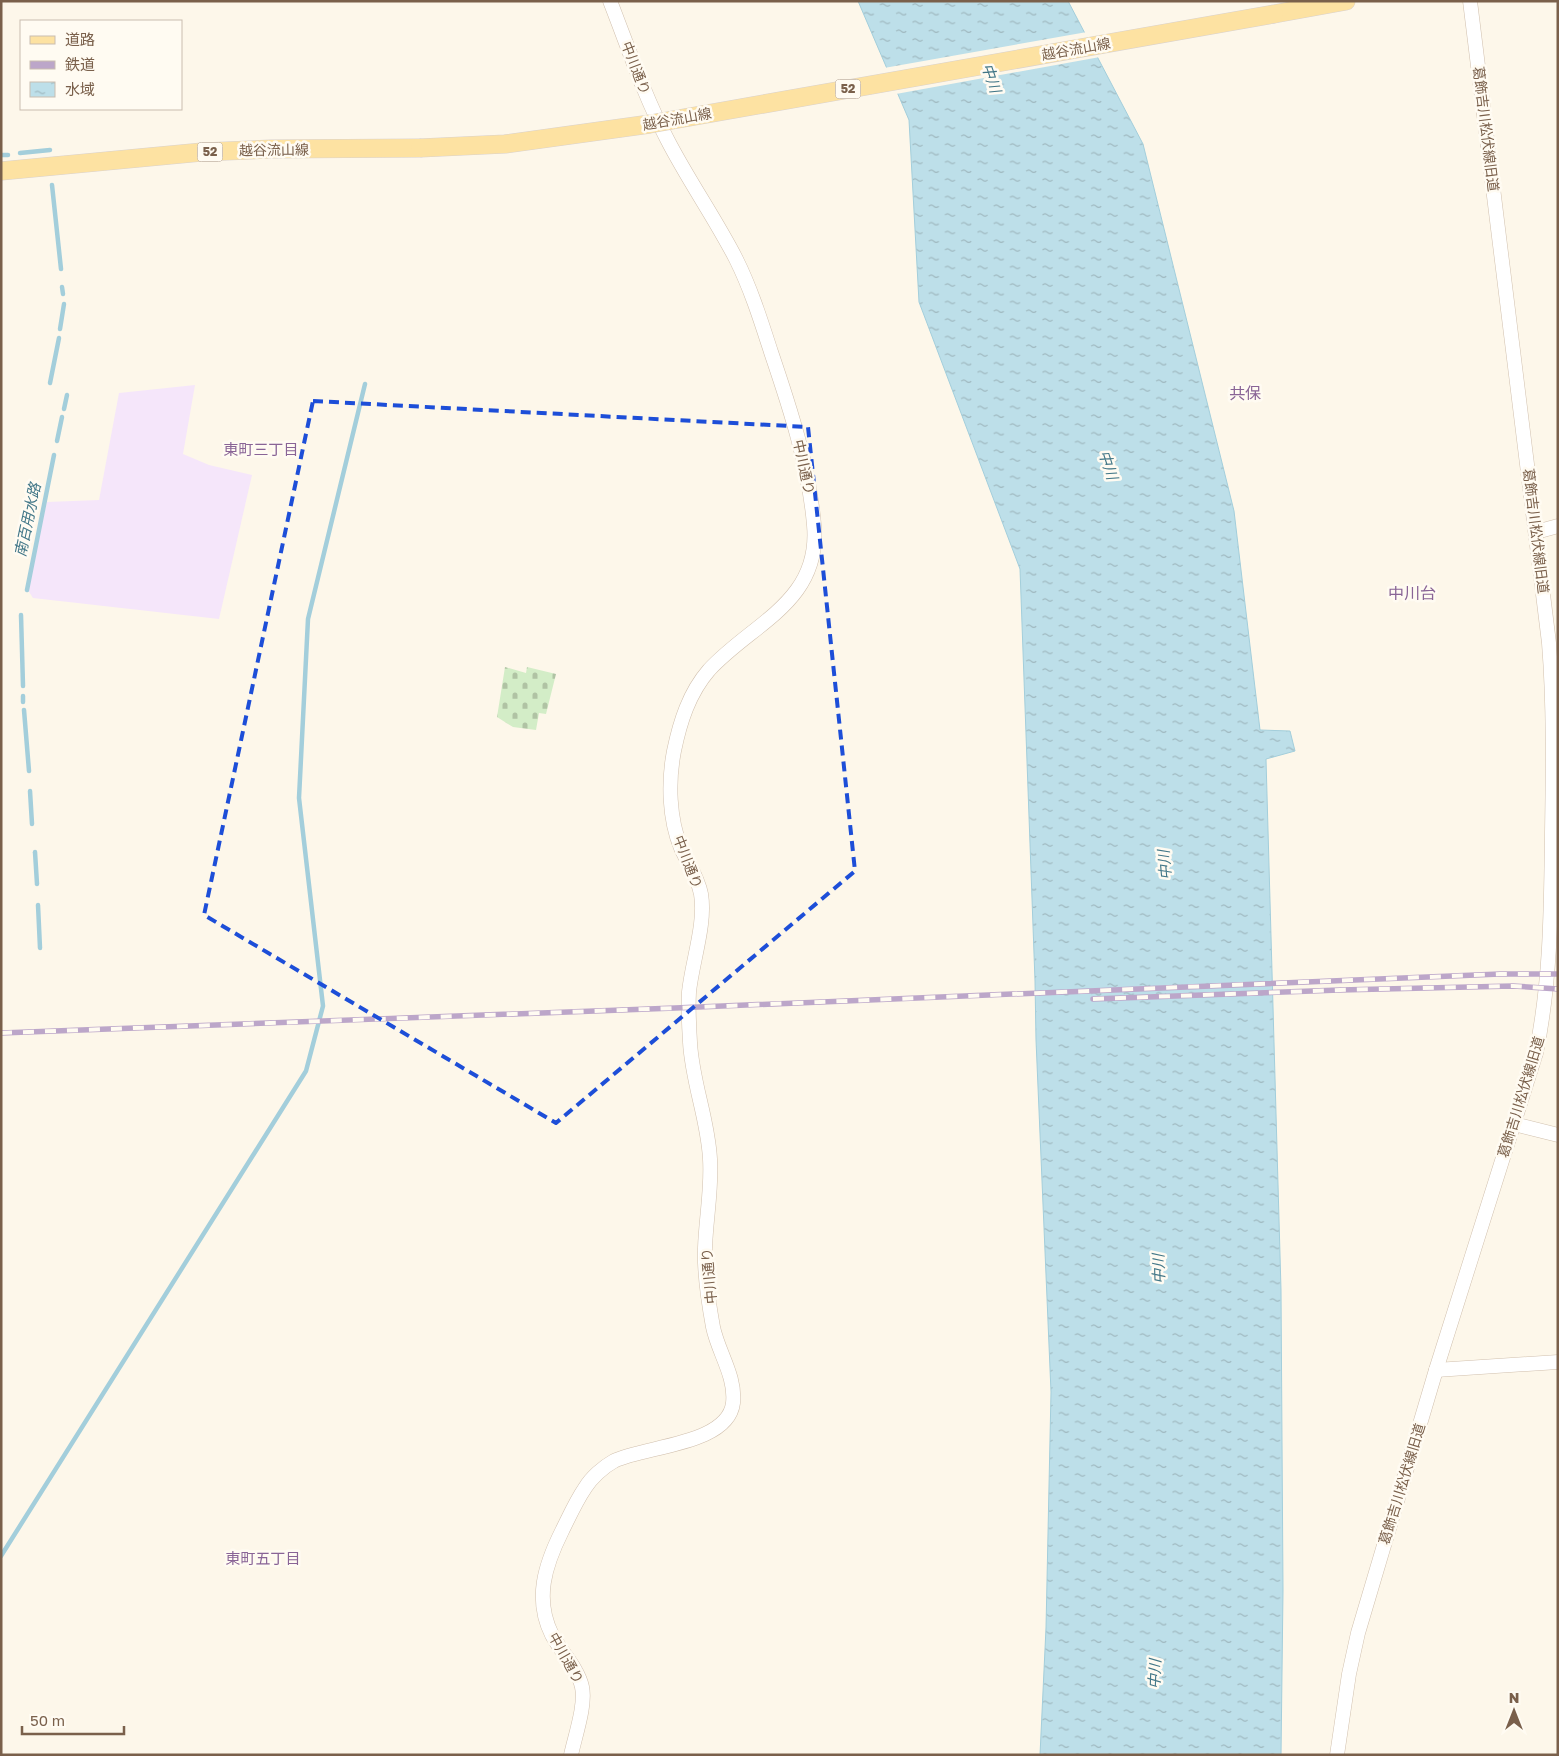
<svg xmlns="http://www.w3.org/2000/svg" width="1559" height="1756" font-family="'Golos Text','Noto Sans JP',sans-serif">
<style>
.education{fill:#f5e6fa}
.cemetery{fill:url(#cemetery-stones)}
.water{fill:url(#water-ripples);stroke:#a3cedb}
.pier{fill:#fdf7ea}
.lines{fill:none;stroke-linecap:round;stroke-linejoin:round}
.stream{stroke:#a3cedb;stroke-width:4.5}
.minor-casing{stroke:#d1c0ae;stroke-width:15}
.major-casing{stroke:#dad2cd;stroke-width:19}
.minor{stroke:#fff;stroke-width:14}
.major{stroke:#fde2a2;stroke-width:18}
.rail-casing{stroke:#bca6c9;stroke-width:5.5}
.rail{stroke:#fffbf2;stroke-width:4;stroke-dasharray:11;stroke-linecap:butt}
.major-bridge-casing{stroke:#dad2cd;stroke-width:19;stroke-linecap:butt}
.major-bridge{stroke:#fde2a2;stroke-width:18}
.marked{fill:none;stroke:#1d4ed8;stroke-width:4;stroke-dasharray:10 6;stroke-linejoin:round}
.labels{text-anchor:middle;stroke-width:5;stroke-linejoin:round;paint-order:stroke}
.shield{fill:#fffbf2;stroke:#a28e7d;stroke-width:1}
.shield-label{font-size:12px;font-weight:bold;fill:#7a604b}
.street-label{font-size:14px;fill:#7a604b;stroke:#fffbf2}
.water-label{font-size:15px;font-style:italic;fill:#417687;stroke:#fffbf2}
.neighbourhood-label{font-size:15px;fill:#896496;stroke:#fffbf2}
.quarter-label{font-size:16px;fill:#896496;stroke:#fffbf2}
</style>
<defs>
<pattern id="cemetery-stones" width="16" height="16" patternUnits="userSpaceOnUse" patternTransform="scale(1.25)"><rect width="16" height="16" fill="#d3edc7"/><path d="M2 7V4a2 2 0 0 1 4 0v3zM10 15v-3a2 2 0 0 1 4 0v3z" fill="#b0c3a4"/></pattern>
<pattern id="water-ripples" width="26" height="14" patternUnits="userSpaceOnUse" patternTransform="scale(1.25)"><rect width="26" height="14" fill="#bddfe9"/><path d="M2 4q2-2 4 0t4 0M15 11q2-2 4 0t4 0" fill="none" stroke="#9fb8bf"/></pattern>
</defs>
<rect width="100%" height="100%" fill="#fdf7ea"/>
<!-- education -->
<path class="education" d="M 195,385 L 183,454 L 209,465 L 252,475 L 219,619 L 33,598 L 26,587 L 47,502 L 99,500 L 119,393 Z"/>
<!-- cemetery -->
<path class="cemetery" d="M 505,667 L 526,673 L 527,667 L 556,674 L 546,714 L 539,713 L 536,730 L 513,727 L 497,717 Z"/>
<!-- water -->
<path class="water" d="M 858,1 L 1068,1 L 1143,144 L 1234,511 L 1260,730 L 1290,731 L 1295,751 L 1266,759 L 1281,1290 L 1283,1590 L 1281,1755 L 1040,1755 L 1046,1628 L 1051,1392 L 1036,1040 L 1035,981 L 1020,569 L 919,302 L 909,120 Z"/>
<!-- pier -->
<path class="pier" d="M 1087,32 L 1100,57 L 896,94 L 884,68 Z"/>
<g class="lines">
<!-- stream -->
<g class="stream">
<path d="M 20,153 L 50,150"/>
<path d="M 1,155 L 8,155"/>
<path d="M 52,185 L 61,269"/>
<path d="M 62,287 L 63,294"/>
<path d="M 60,329 L 64,304"/>
<path d="M 50,383 L 59,338"/>
<path d="M 64,409 L 67,395"/>
<path d="M 57,441 L 62,417"/>
<path d="M 27,590 L 54,455"/>
<path d="M 21,615 L 23,686"/>
<path d="M 23,696 L 23,702"/>
<path d="M 24,710 L 29,771"/>
<path d="M 30,791 L 32,824"/>
<path d="M 35,852 L 37,884"/>
<path d="M 38,905 L 40,948"/>
<path d="M 1,1556 L 306,1071 L 323,1006 L 299,798 L 308,619 L 365,384"/>
</g>
<!-- minor casing -->
<g class="minor-casing">
<g id="minor">
<path d="M 1536,532 L 1558,526"/>
<path d="M 1514,1124 L 1558,1135"/>
<path d="M 1436,1370 L 1558,1362"/>
<path d="M 571,1755 C 575,1736 586,1705 582,1687 C 578,1668 561,1652 552,1635 C 534,1599 545,1565 562,1531 C 569,1517 576,1501 585,1488 C 591,1478 603,1467 614,1461 C 644,1446 728,1445 733,1403 C 736,1376 718,1352 713,1327 C 709,1305 704,1270 705,1248 C 706,1218 712,1189 710,1159 C 708,1119 692,1082 690,1042 C 689,1026 688,1009 689,992 C 692,962 706,924 701,894 C 698,878 688,863 681,848 C 669,819 668,782 674,751 C 680,722 689,693 709,670 C 752,623 821,602 814,525 C 809,466 790,408 771,352 C 761,321 751,289 736,259 C 715,218 688,180 667,139 C 644,95 628,47 610,1"/>
<path d="M 1337,1755 L 1349,1674 L 1358,1633 L 1436,1370 L 1536,1053 C 1551,980 1551,907 1552,833 C 1553,770 1554,706 1549,643 L 1470,1"/>
</g>
</g>
<!-- major casing -->
<g class="major-casing">
<g id="major">
<path d="M 1274,14 L 1346,1"/>
<path d="M 1,171 L 202,152 L 271,149 L 420,148"/>
</g>
</g>
<!-- minor -->
<use href="#minor" class="minor"/>
<!-- major -->
<use href="#major" class="major"/>
<!-- rail casing -->
<g class="rail-casing">
<g id="rail">
<path d="M 1093,999 L 1340,990 L 1513,986 L 1558,989"/>
<path d="M 1,1033 L 675,1008 L 1500,974 L 1558,974"/>
</g>
</g>
<!-- rail -->
<use href="#rail" class="rail"/>
<!-- major-bridge casing -->
<g class="major-bridge-casing">
<path id="major-bridge" d="M 420,148 L 505,144 L 650,124 L 1274,14"/>
</g>
<!-- major-bridge -->
<use href="#major-bridge" class="major-bridge"/>
</g>
<!-- marked area -->
<path class="marked" d="M 313,401 L 808,427 L 855,871 L 556,1123 L 204,915 Z"/>
<g class="labels">
<!-- shield labels -->
<g class="shield">
<rect x="835.5" y="79.5" width="25" height="19" rx="4"/>
<rect x="197.5" y="142.5" width="25" height="19" rx="4"/>
</g>
<g class="shield-label">
<text x="848" y="93">52</text>
<text x="210" y="156">52</text>
</g>
<!-- street labels -->
<g class="street-label">
<text transform="translate(1076 49) rotate(-10)" y="5">越谷流山線</text>
<text transform="translate(636 68) rotate(69)" y="5">中川通り</text>
<text transform="translate(677 119) rotate(-10)" y="5">越谷流山線</text>
<text transform="translate(1486 129) rotate(83)" y="5">葛飾吉川松伏線旧道</text>
<text transform="translate(274 150) rotate(-1)" y="5">越谷流山線</text>
<text transform="translate(804 467) rotate(78)" y="5">中川通り</text>
<text transform="translate(1536 531) rotate(83)" y="5">葛飾吉川松伏線旧道</text>
<text transform="translate(688 862) rotate(69)" y="5">中川通り</text>
<text transform="translate(1521 1097) rotate(-73)" y="5">葛飾吉川松伏線旧道</text>
<text transform="translate(709 1276) rotate(-95)" y="5">中川通り</text>
<text transform="translate(1402 1484) rotate(-73)" y="5">葛飾吉川松伏線旧道</text>
<text transform="translate(566 1658) rotate(61)" y="5">中川通り</text>
</g>
<!-- water labels -->
<g class="water-label">
<text transform="translate(991 78) rotate(71)" y="5">中川</text>
<text transform="translate(1108 465) rotate(72)" y="5">中川</text>
<text transform="translate(28 520) rotate(-78)" y="5">南百用水路</text>
<text transform="translate(1165 865) rotate(-95)" y="5">中川</text>
<text transform="translate(1159 1269) rotate(-92)" y="5">中川</text>
<text transform="translate(1155 1674) rotate(-88)" y="5">中川</text>
</g>
<!-- neighbourhood labels -->
<g class="neighbourhood-label">
<text x="261" y="455">東町三丁目</text>
<text x="263" y="1564">東町五丁目</text>
</g>
<!-- quarter labels -->
<g class="quarter-label">
<text x="1245" y="399">共保</text>
<text x="1412" y="599">中川台</text>
</g>
</g>
<!-- border -->
<rect width="1559" height="1756" fill="none" stroke="#7a604b" stroke-width="5"/>
<!-- legend -->
<rect x="20" y="20" width="162" height="90" fill="#fffbf2" stroke="#cabdaf"/>
<rect x="30" y="36" width="25" height="8" fill="#fde2a2" stroke="#cabdaf"/>
<text x="65" y="45" font-size="15" fill="#7a604b">道路</text>
<rect x="30" y="61" width="25" height="8" fill="#bca6c9" stroke="#cabdaf"/>
<text x="65" y="70" font-size="15" fill="#7a604b">鉄道</text>
<rect x="30" y="82" width="25" height="15" fill="url(#water-ripples)" stroke="#cabdaf"/>
<text x="65" y="95" font-size="15" fill="#7a604b">水域</text>
<!-- north arrow -->
<g transform="translate(1514 1711)" stroke="#fffbf2" stroke-width="4" paint-order="stroke">
<path d="M0-4L9 19L0 12L-9 19Z" fill="#7a604b"/>
<text y="-8" font-size="14" font-weight="bold" text-anchor="middle" fill="#7a604b">N</text>
</g>
<!-- scale -->
<path d="M22 1726v8h102v-8" fill="none" stroke="#7a604b" stroke-width="2.5"/>
<text x="30" y="1726" font-size="15" fill="#7a604b" stroke="#fffbf2" stroke-width="4" paint-order="stroke">50 m</text>
</svg>
